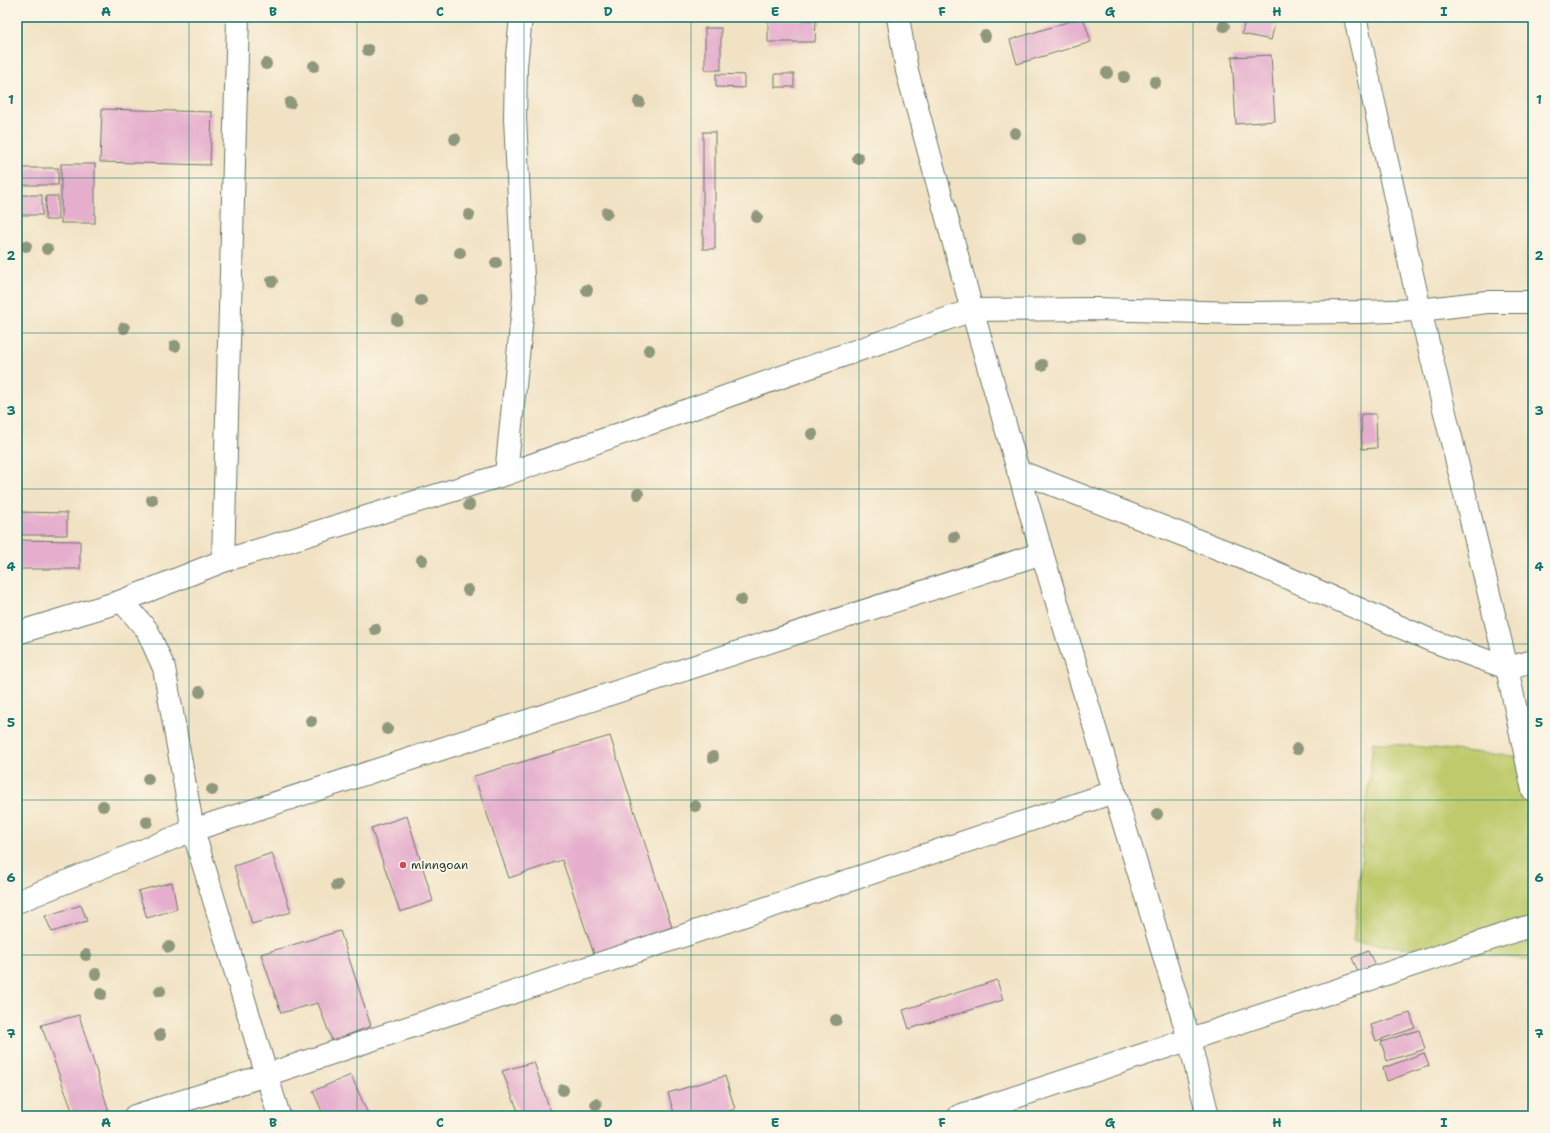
<svg xmlns="http://www.w3.org/2000/svg" width="1550" height="1133" font-family="'Shantell Sans',sans-serif">
<style>
.green{fill:#beca6c;stroke:#6e8450}
.building{fill:#e5aecd}
.lines{fill:none;stroke-linecap:round;stroke-linejoin:round}
.street-casing{stroke:#687766;stroke-width:24}
.street{stroke:#fff;stroke-width:22}
.tree{fill:#8f977b}
.grid{fill:none;stroke:#0f766e;stroke-width:1;stroke-opacity:0.55}
.poi-dot{fill:#d1495b;stroke:#fcf5e5;stroke-width:1.5}
.labels{text-anchor:middle;stroke-width:4;stroke-linejoin:round;paint-order:stroke}
.poi-label{font-size:12px;fill:#1f3d34;stroke:#fcf5e5;text-anchor:start}
.neatline{fill:none;stroke:#0f766e;stroke-width:1.5}
.grid-label{font-size:13px;text-anchor:middle;font-weight:bold;fill:#0f766e}
</style>
<rect width="100%" height="100%" fill="#fcf5e5"/>
<filter id="ink" filterUnits="userSpaceOnUse"><feTurbulence type="fractalNoise" baseFrequency=".025" numOctaves="2"/><feDisplacementMap in="SourceGraphic" scale="8" xChannelSelector="R" yChannelSelector="G"/><feConvolveMatrix kernelMatrix="1 2 1 2 8 2 1 2 1" color-interpolation-filters="sRGB"/></filter>
<filter id="wash" filterUnits="userSpaceOnUse"><feTurbulence type="fractalNoise" baseFrequency=".012" numOctaves="4" result="noise"/><feDisplacementMap in="SourceGraphic" scale="16" xChannelSelector="R" yChannelSelector="G"/><feGaussianBlur stdDeviation="0.9" result="paint"/><feColorMatrix in="noise" values="0 0 0 0 0 0 0 0 0 0 0 0 0 0 0 0 0 1.4 0 .05"/><feComposite in="paint" operator="in"/></filter>
<g filter="url(#wash)">
<rect width="100%" height="100%" fill="#f1e2c4"/>
<!-- green -->
<path class="green" d="M 1373,742 L 1533,758 L 1533,960 L 1353,942 Z"/>
<g id="blocks">
<!-- building -->
<g class="building">
<path d="M 1083,17 L 1091,42 L 1017,64 L 1010,40 Z"/>
<path d="M 1245,18 L 1275,23 L 1271,40 L 1242,34 Z"/>
<path d="M 768,20 L 816,20 L 815,42 L 768,42 Z"/>
<rect x="705" y="28" width="16" height="42"/>
<path d="M 1271,55 L 1275,121 L 1236,124 L 1232,57 Z"/>
<path d="M 716,74 L 744,75 L 744,88 L 716,87 Z"/>
<rect x="775" y="74" width="19" height="13"/>
<path d="M 102,109 L 212,112 L 210,165 L 100,162 Z"/>
<rect x="703" y="132" width="12" height="117"/>
<rect x="61" y="164" width="34" height="59"/>
<rect x="17" y="168" width="41" height="17"/>
<rect x="17" y="195" width="25" height="20"/>
<path d="M 46,196 L 58,196 L 58,220 L 45,220 Z"/>
<path d="M 1361,414 L 1376,414 L 1377,448 L 1362,449 Z"/>
<path d="M 17,512 L 67,513 L 67,535 L 17,535 Z"/>
<path d="M 17,540 L 80,541 L 80,569 L 17,569 Z"/>
<path d="M 610,736 L 672,927 L 594,954 L 562,860 L 509,878 L 474,776 Z"/>
<path d="M 407,816 L 433,901 L 400,912 L 371,828 Z"/>
<path d="M 272,853 L 291,912 L 252,924 L 234,866 Z"/>
<path d="M 172,882 L 177,909 L 147,918 L 138,891 Z"/>
<path d="M 81,905 L 87,921 L 52,932 L 45,916 Z"/>
<path d="M 340,931 L 371,1026 L 332,1041 L 318,1003 L 281,1013 L 261,954 Z"/>
<path d="M 1368,951 L 1375,965 L 1359,973 L 1352,958 Z"/>
<path d="M 997,980 L 1003,1000 L 909,1029 L 903,1010 Z"/>
<path d="M 1410,1013 L 1415,1028 L 1376,1041 L 1371,1025 Z"/>
<path d="M 79,1015 L 110,1115 L 108,1116 L 74,1116 L 41,1025 Z"/>
<path d="M 1419,1030 L 1425,1049 L 1387,1061 L 1381,1042 Z"/>
<path d="M 1424,1053 L 1429,1066 L 1387,1081 L 1383,1068 Z"/>
<path d="M 534,1062 L 552,1116 L 520,1116 L 502,1071 Z"/>
<path d="M 351,1075 L 369,1116 L 324,1116 L 313,1091 Z"/>
<path d="M 725,1076 L 735,1109 L 713,1116 L 675,1116 L 668,1093 Z"/>
</g>
</g>
</g>
<g filter="url(#ink)">
<use href="#blocks" fill-opacity="0" stroke="#687766" stroke-width="1"/>
<g class="lines">
<!-- street casing -->
<g class="street-casing">
<g id="street">
<path d="M 898,17 L 907,71 L 972,310 L 1042,553 L 1189,1039 L 1208,1116"/>
<path d="M 1355,17 L 1420,310 L 1507,668 L 1533,790"/>
<path d="M 1018,471 L 1240,557 L 1430,640 L 1507,668 L 1533,661"/>
<path d="M 506,474 L 524,297 L 515,118 L 516,66 L 521,17"/>
<path d="M 223,561 L 238,17"/>
<path d="M 122,601 L 147,630 L 164,668 L 193,830 L 279,1116"/>
<path d="M 17,633 L 122,601 L 223,561 L 506,474 L 972,310 L 1096,309 L 1237,313 L 1362,312 L 1420,310 L 1487,302 L 1533,302"/>
<path d="M 17,902 L 193,830 L 1042,553"/>
<path d="M 135,1116 L 266,1075 L 1114,792"/>
<path d="M 959,1116 L 1533,925"/>
</g>
</g>
<!-- street -->
<use href="#street" class="street"/>
</g>
<!-- trees -->
<g class="tree">
<circle cx="1224" cy="26" r="6"/>
<circle cx="985" cy="36" r="6"/>
<circle cx="368" cy="50" r="6"/>
<circle cx="266" cy="64" r="6"/>
<circle cx="314" cy="66" r="6"/>
<circle cx="1107" cy="73" r="6"/>
<circle cx="1124" cy="77" r="6"/>
<circle cx="1155" cy="82" r="6"/>
<circle cx="639" cy="102" r="6"/>
<circle cx="290" cy="103" r="6"/>
<circle cx="1015" cy="133" r="6"/>
<circle cx="455" cy="139" r="6"/>
<circle cx="858" cy="158" r="6"/>
<circle cx="607" cy="213" r="6"/>
<circle cx="469" cy="215" r="6"/>
<circle cx="757" cy="217" r="6"/>
<circle cx="1079" cy="239" r="6"/>
<circle cx="26" cy="246" r="6"/>
<circle cx="47" cy="249" r="6"/>
<circle cx="460" cy="253" r="6"/>
<circle cx="496" cy="263" r="6"/>
<circle cx="272" cy="281" r="6"/>
<circle cx="587" cy="290" r="6"/>
<circle cx="421" cy="301" r="6"/>
<circle cx="397" cy="320" r="6"/>
<circle cx="124" cy="328" r="6"/>
<circle cx="175" cy="346" r="6"/>
<circle cx="649" cy="350" r="6"/>
<circle cx="1042" cy="365" r="6"/>
<circle cx="812" cy="434" r="6"/>
<circle cx="638" cy="494" r="6"/>
<circle cx="152" cy="500" r="6"/>
<circle cx="469" cy="505" r="6"/>
<circle cx="954" cy="537" r="6"/>
<circle cx="422" cy="560" r="6"/>
<circle cx="468" cy="590" r="6"/>
<circle cx="741" cy="600" r="6"/>
<circle cx="375" cy="629" r="6"/>
<circle cx="200" cy="692" r="6"/>
<circle cx="311" cy="721" r="6"/>
<circle cx="387" cy="729" r="6"/>
<circle cx="1297" cy="749" r="6"/>
<circle cx="713" cy="757" r="6"/>
<circle cx="148" cy="779" r="6"/>
<circle cx="212" cy="790" r="6"/>
<circle cx="103" cy="806" r="6"/>
<circle cx="695" cy="806" r="6"/>
<circle cx="1157" cy="814" r="6"/>
<circle cx="147" cy="822" r="6"/>
<circle cx="337" cy="885" r="6"/>
<circle cx="169" cy="947" r="6"/>
<circle cx="86" cy="955" r="6"/>
<circle cx="96" cy="974" r="6"/>
<circle cx="160" cy="991" r="6"/>
<circle cx="101" cy="994" r="6"/>
<circle cx="836" cy="1020" r="6"/>
<circle cx="160" cy="1035" r="6"/>
<circle cx="563" cy="1090" r="6"/>
<circle cx="596" cy="1104" r="6"/>
</g>
</g>
<!-- grid -->
<path class="grid" d="M 189,17 L 189,1116M 357,17 L 357,1116M 524,17 L 524,1116M 691,17 L 691,1116M 859,17 L 859,1116M 1026,17 L 1026,1116M 1193,17 L 1193,1116M 1361,17 L 1361,1116M 17,178 L 1533,178M 17,333 L 1533,333M 17,489 L 1533,489M 17,644 L 1533,644M 17,800 L 1533,800M 17,955 L 1533,955"/>
<!-- markers -->
<circle class="poi-dot" cx="403" cy="865" r="4"/>
<g class="labels">
<!-- poi labels -->
<g class="poi-label">
<text x="411" y="869">minngoan</text>
</g>
</g>
<!-- margin -->
<rect width="1550" height="1133" fill="none" stroke="#fcf5e5" stroke-width="44"/>
<rect x="22" y="22" width="1506" height="1089" class="neatline"/>
<g class="grid-label">
<text x="106" y="16">A</text>
<text x="273" y="16">B</text>
<text x="440" y="16">C</text>
<text x="608" y="16">D</text>
<text x="775" y="16">E</text>
<text x="942" y="16">F</text>
<text x="1110" y="16">G</text>
<text x="1277" y="16">H</text>
<text x="1444" y="16">I</text>
<text x="11" y="104">1</text>
<text x="1539" y="104">1</text>
<text x="11" y="260">2</text>
<text x="1539" y="260">2</text>
<text x="11" y="415">3</text>
<text x="1539" y="415">3</text>
<text x="11" y="571">4</text>
<text x="1539" y="571">4</text>
<text x="11" y="727">5</text>
<text x="1539" y="727">5</text>
<text x="11" y="882">6</text>
<text x="1539" y="882">6</text>
<text x="11" y="1038">7</text>
<text x="1539" y="1038">7</text>
<text x="106" y="1127">A</text>
<text x="273" y="1127">B</text>
<text x="440" y="1127">C</text>
<text x="608" y="1127">D</text>
<text x="775" y="1127">E</text>
<text x="942" y="1127">F</text>
<text x="1110" y="1127">G</text>
<text x="1277" y="1127">H</text>
<text x="1444" y="1127">I</text>
</g>
</svg>
